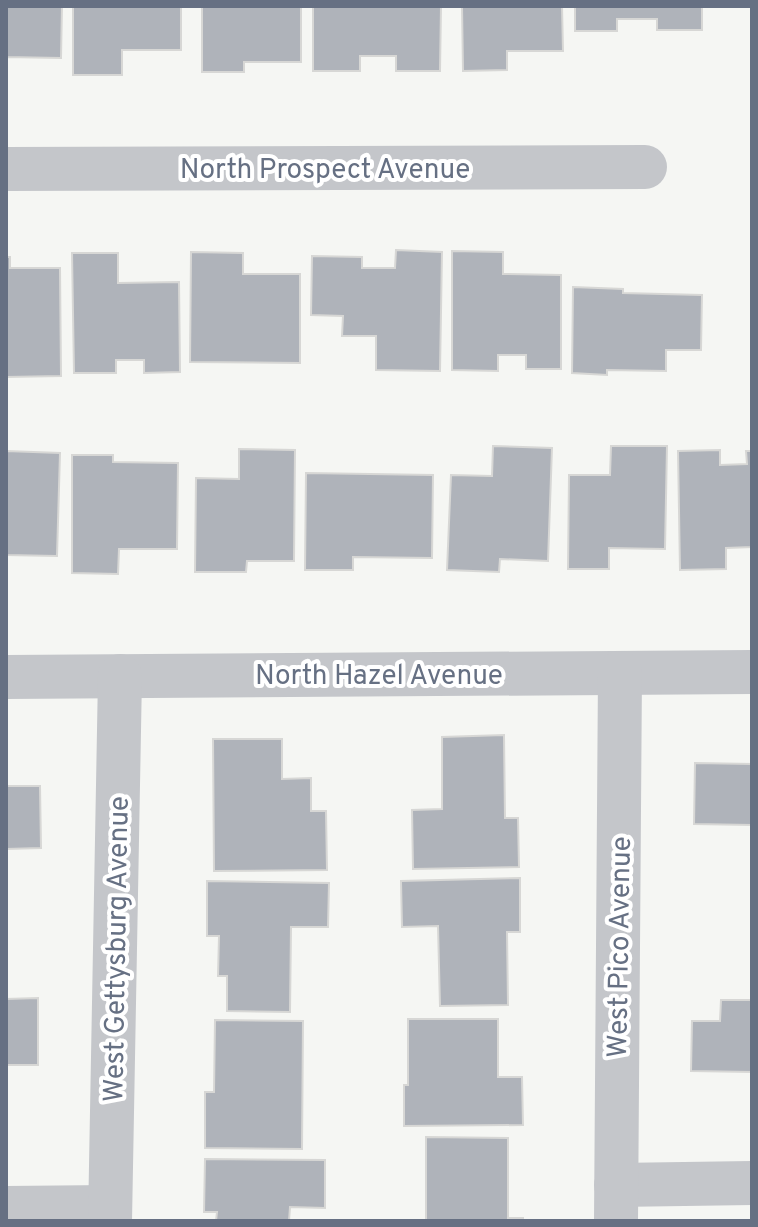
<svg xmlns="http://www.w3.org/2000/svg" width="758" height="1227" font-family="Overpass,sans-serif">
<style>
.building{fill:#afb3ba;stroke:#d7d7d5;stroke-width:2}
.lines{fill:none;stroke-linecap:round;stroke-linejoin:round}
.street{stroke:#c4c6ca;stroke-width:44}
.labels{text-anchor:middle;stroke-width:8;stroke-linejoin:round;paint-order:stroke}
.street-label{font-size:28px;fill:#667083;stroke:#fff}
</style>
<rect width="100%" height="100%" fill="#f5f6f3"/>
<!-- building -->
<g class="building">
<path d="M 6,6 L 62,6 L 61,58 L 6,57 L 6,70 Z"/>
<path d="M 73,6 L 181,6 L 181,50 L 122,50 L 122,75 L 73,75 Z"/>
<path d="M 202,6 L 301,6 L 301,62 L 244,62 L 244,72 L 202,72 Z"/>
<path d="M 313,6 L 441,6 L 440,71 L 396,71 L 396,56 L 360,56 L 360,71 L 313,71 Z"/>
<path d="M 462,6 L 562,6 L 563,51 L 507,51 L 507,70 L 463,71 Z"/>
<path d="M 575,6 L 702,6 L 702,30 L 657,30 L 657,19 L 617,19 L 617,31 L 575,31 Z"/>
<path d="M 396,250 L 442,252 L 440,371 L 376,370 L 376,336 L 342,336 L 343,316 L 311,315 L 312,256 L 362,257 L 362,268 L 395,268 Z"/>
<path d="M 452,251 L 503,252 L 503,274 L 561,275 L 561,369 L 526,369 L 526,355 L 498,355 L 498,371 L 452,370 Z"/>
<path d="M 191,252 L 243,253 L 243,274 L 300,274 L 300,363 L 190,362 Z"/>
<path d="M 72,253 L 118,253 L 118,283 L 179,282 L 180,372 L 144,373 L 144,360 L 116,360 L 116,373 L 74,373 Z"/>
<path d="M 6,257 L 10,257 L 10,268 L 60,268 L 61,376 L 6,377 Z"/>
<path d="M 573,287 L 623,289 L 623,293 L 702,295 L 701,350 L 666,350 L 666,371 L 607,370 L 607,375 L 572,373 Z"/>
<path d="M 493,446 L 552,448 L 548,561 L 500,559 L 499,572 L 447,570 L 451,475 L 492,476 Z"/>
<path d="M 611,446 L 667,446 L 665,549 L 609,548 L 609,569 L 568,569 L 569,475 L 610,475 Z"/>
<path d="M 239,449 L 295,450 L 294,561 L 247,561 L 246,572 L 195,572 L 196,478 L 239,479 Z"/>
<path d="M 720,450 L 720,465 L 747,464 L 746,451 L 752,451 L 752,547 L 726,548 L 726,569 L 680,570 L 678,451 Z"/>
<path d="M 6,451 L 60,453 L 57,556 L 6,555 Z"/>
<path d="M 72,455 L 113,455 L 113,462 L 178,463 L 177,549 L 119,549 L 118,574 L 72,573 Z"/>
<path d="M 306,473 L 433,475 L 432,558 L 353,557 L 353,570 L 305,570 Z"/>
<path d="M 504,735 L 505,818 L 518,818 L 519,867 L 413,869 L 412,810 L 442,809 L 442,737 Z"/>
<path d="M 213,739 L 282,739 L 282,779 L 311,778 L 311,811 L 326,811 L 327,870 L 214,871 Z"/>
<path d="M 695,763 L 752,764 L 752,825 L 694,824 Z"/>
<path d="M 6,786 L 40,786 L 41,848 L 6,849 Z"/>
<path d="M 520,878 L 520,932 L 507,932 L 508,1005 L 440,1006 L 438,926 L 402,927 L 401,881 Z"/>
<path d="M 207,881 L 329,883 L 328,927 L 291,927 L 290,1012 L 227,1011 L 227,976 L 218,976 L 219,936 L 207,936 Z"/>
<path d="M 38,998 L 38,1065 L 6,1065 L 6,999 Z"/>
<path d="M 721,1000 L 752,1000 L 752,1072 L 691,1071 L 692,1021 L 720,1021 Z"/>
<path d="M 408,1019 L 498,1019 L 498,1077 L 522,1077 L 523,1125 L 404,1126 L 404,1085 L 408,1085 Z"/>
<path d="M 215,1020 L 303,1021 L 302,1149 L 205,1148 L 205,1092 L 214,1092 Z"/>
<path d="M 426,1137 L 508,1138 L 508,1218 L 523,1218 L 523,1221 L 426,1221 Z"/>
<path d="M 205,1159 L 325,1160 L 325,1208 L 290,1207 L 289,1221 L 216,1221 L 217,1212 L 204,1212 Z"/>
</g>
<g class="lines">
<!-- street -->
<g class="street">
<path d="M 6,169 L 645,167"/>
<path d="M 6,677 L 752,672"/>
<path d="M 616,1185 L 752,1183"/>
<path d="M 6,1208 L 110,1207"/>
<path d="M 110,1221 L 120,676"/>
<path d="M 616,1221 L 620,673"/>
</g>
</g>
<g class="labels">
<!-- street labels -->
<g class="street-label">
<text x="325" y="178">North Prospect Avenue</text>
<text x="379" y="684">North Hazel Avenue</text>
<text transform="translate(618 947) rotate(-89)" y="10">West Pico Avenue</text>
<text transform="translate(115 949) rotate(-89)" y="10">West Gettysburg Avenue</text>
</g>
</g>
<!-- border -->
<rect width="758" height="1227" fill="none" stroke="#667083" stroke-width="16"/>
</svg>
